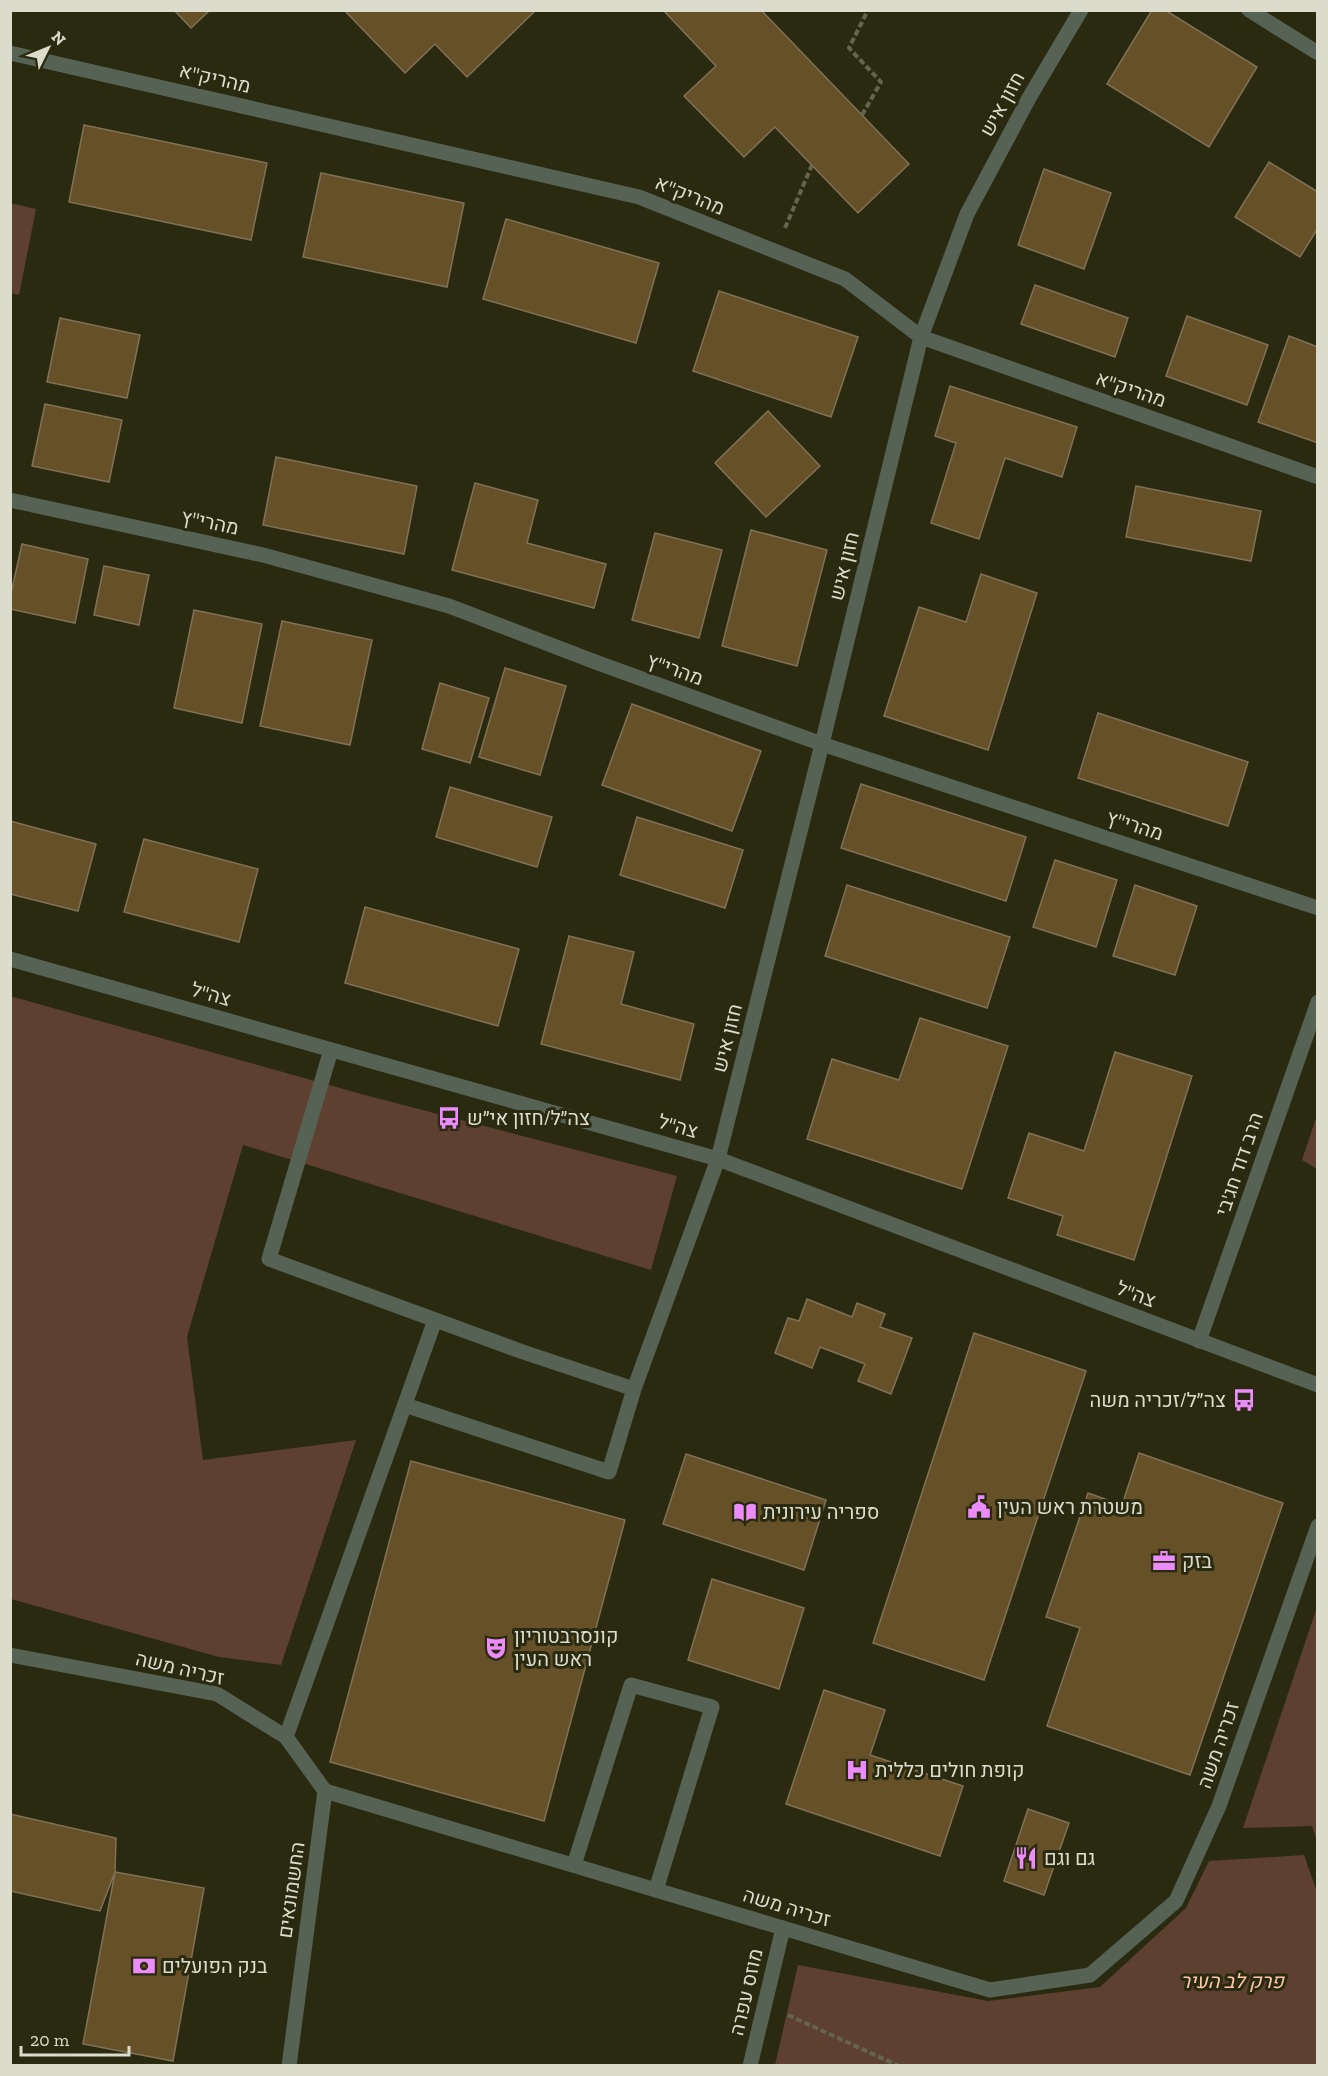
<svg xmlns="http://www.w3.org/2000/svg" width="1328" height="2076" font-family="'Zilla Slab',Heebo,serif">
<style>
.green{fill:#5d402f}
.building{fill:#665028;stroke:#807157;stroke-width:1.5}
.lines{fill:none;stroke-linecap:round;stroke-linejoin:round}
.path{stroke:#65654f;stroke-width:4;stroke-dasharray:6 3;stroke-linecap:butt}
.lane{stroke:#566253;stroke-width:15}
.street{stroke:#566253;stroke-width:15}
.labels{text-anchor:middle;stroke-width:6;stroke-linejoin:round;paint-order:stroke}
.street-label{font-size:20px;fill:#dcdccd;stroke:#2a2a10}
.poi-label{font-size:20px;fill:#dcdccd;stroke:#2a2a10;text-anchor:start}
.park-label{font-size:20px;font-style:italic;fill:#fcc6a7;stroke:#2a2a10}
</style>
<rect width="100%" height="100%" fill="#2a2a10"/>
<!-- green -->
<g class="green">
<path d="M 10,203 L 36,209 L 19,295 L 11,293 Z"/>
<path d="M 10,996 L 365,1095 L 677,1176 L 651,1270 L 243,1145 L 187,1337 L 203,1460 L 356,1440 L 281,1665 L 219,1657 L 11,1599 Z"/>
<path d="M 1317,1115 L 1317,1169 L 1302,1160 Z"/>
<path d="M 1317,1607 L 1317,1841 L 1312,1826 L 1243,1828 Z"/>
<path d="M 1304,1855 L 1317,1892 L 1317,2065 L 775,2065 L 798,1965 L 988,2001 L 1100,1987 L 1186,1908 L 1209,1861 Z"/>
</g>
<!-- building -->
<g class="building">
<path d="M 174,10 L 210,10 L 191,28 Z"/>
<path d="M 344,10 L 536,10 L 467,77 L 435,44 L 405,73 Z"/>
<path d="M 663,10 L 761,10 L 909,164 L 858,213 L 775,127 L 744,157 L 684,96 L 716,66 Z"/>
<path d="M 1152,10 L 1165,10 L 1257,67 L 1209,147 L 1107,84 Z"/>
<path d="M 84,125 L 267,163 L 251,240 L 69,202 Z"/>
<path d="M 1269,162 L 1318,192 L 1318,228 L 1300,257 L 1235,217 Z"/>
<path d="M 1044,169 L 1111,193 L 1084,269 L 1018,245 Z"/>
<path d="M 321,173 L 464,203 L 447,287 L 303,257 Z"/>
<path d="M 506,219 L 659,263 L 636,343 L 483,299 Z"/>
<path d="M 1035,285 L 1128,318 L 1115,357 L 1021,324 Z"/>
<path d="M 719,291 L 858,337 L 831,417 L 693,371 Z"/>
<path d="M 1187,316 L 1268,345 L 1247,405 L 1166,376 Z"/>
<path d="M 60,318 L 140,335 L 127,398 L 47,382 Z"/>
<path d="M 1289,336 L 1318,347 L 1318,443 L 1258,422 Z"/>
<path d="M 950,386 L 1077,427 L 1062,477 L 1005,458 L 979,539 L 931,523 L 956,443 L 935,436 Z"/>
<path d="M 45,404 L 122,420 L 109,482 L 32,466 Z"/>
<path d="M 768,411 L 820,466 L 766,517 L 715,463 Z"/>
<path d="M 276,457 L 417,486 L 404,554 L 263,525 Z"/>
<path d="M 475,483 L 538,500 L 527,543 L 606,564 L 594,608 L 452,570 Z"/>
<path d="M 1136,486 L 1261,511 L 1251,561 L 1126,537 Z"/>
<path d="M 751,530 L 827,550 L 797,666 L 722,646 Z"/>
<path d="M 655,533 L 722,550 L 699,638 L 632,620 Z"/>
<path d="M 22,544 L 88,559 L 75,623 L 10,609 L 10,598 Z"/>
<path d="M 104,566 L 149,575 L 139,625 L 94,615 Z"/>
<path d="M 981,574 L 1037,593 L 988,750 L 884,716 L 919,607 L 966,622 Z"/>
<path d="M 194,610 L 262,624 L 242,723 L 174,708 Z"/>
<path d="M 282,621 L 372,640 L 350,745 L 260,726 Z"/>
<path d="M 505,668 L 566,686 L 540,775 L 479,757 Z"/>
<path d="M 440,683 L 489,698 L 470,763 L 422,749 Z"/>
<path d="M 632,704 L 761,751 L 732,831 L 602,785 Z"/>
<path d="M 1098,713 L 1248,762 L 1228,826 L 1078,778 Z"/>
<path d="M 861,784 L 1026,837 L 1006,901 L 841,848 Z"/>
<path d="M 450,787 L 552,817 L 537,867 L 436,837 Z"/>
<path d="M 637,817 L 743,850 L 725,908 L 620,875 Z"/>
<path d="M 10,821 L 96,844 L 78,911 L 10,894 Z"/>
<path d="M 144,839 L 258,869 L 239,942 L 124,912 Z"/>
<path d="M 1055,860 L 1117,880 L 1096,947 L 1033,927 Z"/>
<path d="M 847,885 L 1010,937 L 987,1008 L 825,956 Z"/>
<path d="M 1135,885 L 1197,906 L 1175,975 L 1113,956 Z"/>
<path d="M 365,907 L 519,949 L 498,1026 L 345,983 Z"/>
<path d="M 569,936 L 634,952 L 621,1004 L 694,1024 L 680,1080 L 541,1044 Z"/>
<path d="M 920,1018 L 1008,1046 L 962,1189 L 807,1139 L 832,1059 L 899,1080 Z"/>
<path d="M 1115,1052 L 1192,1076 L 1134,1260 L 1057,1235 L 1063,1216 L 1008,1198 L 1029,1133 L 1084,1151 Z"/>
<path d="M 807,1299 L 852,1317 L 857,1303 L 885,1314 L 880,1327 L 912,1338 L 891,1394 L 858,1381 L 865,1364 L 820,1347 L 812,1368 L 775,1353 L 788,1318 L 799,1321 Z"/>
<path d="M 974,1333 L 1086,1371 L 984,1680 L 873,1643 Z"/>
<path d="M 1139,1453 L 1283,1503 L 1190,1775 L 1047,1726 L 1080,1628 L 1046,1617 L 1088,1493 L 1122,1505 Z"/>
<path d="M 686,1454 L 826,1500 L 804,1570 L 663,1524 Z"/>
<path d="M 411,1461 L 625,1520 L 544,1821 L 330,1762 Z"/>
<path d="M 712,1579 L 804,1608 L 779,1689 L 688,1660 Z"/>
<path d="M 824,1690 L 885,1710 L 870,1755 L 963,1786 L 940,1856 L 786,1804 Z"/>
<path d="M 1028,1809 L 1069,1823 L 1044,1895 L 1004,1881 Z"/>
<path d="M 10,1814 L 116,1838 L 115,1872 L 100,1911 L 10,1891 Z"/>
<path d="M 115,1872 L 204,1888 L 173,2061 L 83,2044 Z"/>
</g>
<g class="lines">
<!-- path -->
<g class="path">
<path d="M 862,115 L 881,82 L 849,48 L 868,10"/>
<path d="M 785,228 L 812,165"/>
<path d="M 788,2015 L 899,2066"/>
</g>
<!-- lane -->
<g class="lane">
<path d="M 331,1050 L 269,1259 L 520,1351 L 634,1389"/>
<path d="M 405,1405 L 609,1472 L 634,1389 L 718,1159"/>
<path d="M 286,1737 L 435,1320"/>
<path d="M 574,1865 L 631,1685 L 712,1707 L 656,1890"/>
</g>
<!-- street -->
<g class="street">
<path d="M 1249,10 L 1318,53"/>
<path d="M 10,53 L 639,197 L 845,279 L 921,337 L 1318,477"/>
<path d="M 10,500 L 263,555 L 449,606 L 598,663 L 822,744 L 1318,908"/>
<path d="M 10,959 L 718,1159 L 1318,1385"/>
<path d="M 718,1159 L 822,744 L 921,337 L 967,214 L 1029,98 L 1081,10"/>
<path d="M 1199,1341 L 1318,1002"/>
<path d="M 10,1655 L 217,1694 L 286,1737 L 325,1791 L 990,1990 L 1090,1975 L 1176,1901 L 1219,1806 L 1318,1526"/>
<path d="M 289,2066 L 325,1791"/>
<path d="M 750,2066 L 783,1928"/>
</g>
</g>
<!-- icons -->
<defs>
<g id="bus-bare" transform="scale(1.8)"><path d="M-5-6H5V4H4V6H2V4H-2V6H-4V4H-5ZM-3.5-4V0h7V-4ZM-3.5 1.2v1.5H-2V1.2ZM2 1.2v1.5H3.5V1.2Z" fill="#ec8cfa" stroke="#2a2a10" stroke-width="2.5" paint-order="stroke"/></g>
<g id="civic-bare" transform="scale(1.8)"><path d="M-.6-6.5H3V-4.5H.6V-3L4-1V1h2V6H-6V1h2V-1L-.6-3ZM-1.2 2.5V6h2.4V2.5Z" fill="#ec8cfa" stroke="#2a2a10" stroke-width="2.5" paint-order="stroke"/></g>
<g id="library-bare" transform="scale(1.8)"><path d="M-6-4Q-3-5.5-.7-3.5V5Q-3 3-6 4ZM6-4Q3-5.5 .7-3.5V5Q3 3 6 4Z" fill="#ec8cfa" stroke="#2a2a10" stroke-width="2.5" paint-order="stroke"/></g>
<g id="office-bare" transform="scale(1.8)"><path d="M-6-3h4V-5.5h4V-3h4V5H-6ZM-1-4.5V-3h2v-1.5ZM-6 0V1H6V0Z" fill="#ec8cfa" stroke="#2a2a10" stroke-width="2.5" paint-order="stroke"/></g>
<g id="theatre-bare" transform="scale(1.8)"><path d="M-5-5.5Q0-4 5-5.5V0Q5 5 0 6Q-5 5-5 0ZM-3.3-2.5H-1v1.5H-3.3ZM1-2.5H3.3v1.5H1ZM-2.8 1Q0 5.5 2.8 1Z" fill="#ec8cfa" stroke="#2a2a10" stroke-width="2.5" paint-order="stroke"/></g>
<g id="hospital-bare" transform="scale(1.8)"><path d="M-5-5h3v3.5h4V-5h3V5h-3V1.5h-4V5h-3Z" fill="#ec8cfa" stroke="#2a2a10" stroke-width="2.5" paint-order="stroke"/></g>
<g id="restaurant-bare" transform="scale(1.8)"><path d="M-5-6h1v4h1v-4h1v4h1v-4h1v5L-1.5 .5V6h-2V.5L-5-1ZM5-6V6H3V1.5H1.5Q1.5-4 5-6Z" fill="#ec8cfa" stroke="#2a2a10" stroke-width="2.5" paint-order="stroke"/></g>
<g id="bank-bare" transform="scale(1.8)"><path d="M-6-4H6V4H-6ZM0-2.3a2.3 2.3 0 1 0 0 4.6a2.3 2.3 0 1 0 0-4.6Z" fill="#ec8cfa" stroke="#2a2a10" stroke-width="2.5" paint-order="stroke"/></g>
</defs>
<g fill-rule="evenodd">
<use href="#bus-bare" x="449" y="1118"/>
<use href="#bus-bare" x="1244" y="1400"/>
<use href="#civic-bare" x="979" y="1507"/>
<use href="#library-bare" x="745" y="1512"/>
<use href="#office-bare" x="1164" y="1561"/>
<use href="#theatre-bare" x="496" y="1648"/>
<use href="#hospital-bare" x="857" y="1770"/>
<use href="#restaurant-bare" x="1026" y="1858"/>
<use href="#bank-bare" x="144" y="1966"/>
</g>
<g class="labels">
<!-- street labels -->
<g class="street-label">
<text transform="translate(215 78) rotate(13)" y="7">מהריק"א</text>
<text transform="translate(1002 104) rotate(-61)" y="7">חזון איש</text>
<text transform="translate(690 195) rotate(22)" y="7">מהריק"א</text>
<text transform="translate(1131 389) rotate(19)" y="7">מהריק"א</text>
<text transform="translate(210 522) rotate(12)" y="7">מהרי"ץ</text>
<text transform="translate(844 566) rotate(-76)" y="7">חזון איש</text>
<text transform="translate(675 669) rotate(20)" y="7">מהרי"ץ</text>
<text transform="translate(1135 825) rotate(18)" y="7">מהרי"ץ</text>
<text transform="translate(211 994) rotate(16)" y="7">צה"ל</text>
<text transform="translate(727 1038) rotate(-76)" y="7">חזון איש</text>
<text transform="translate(678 1126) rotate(16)" y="7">צה"ל</text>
<text transform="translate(1239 1164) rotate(-71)" y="7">הרב דוד חג'בי</text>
<text transform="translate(1136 1294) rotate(21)" y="7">צה"ל</text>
<text transform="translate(180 1668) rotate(13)" y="7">זכריה משה</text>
<text transform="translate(1218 1745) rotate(-71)" y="7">זכריה משה</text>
<text transform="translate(291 1890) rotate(-82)" y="7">החשמונאים</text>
<text transform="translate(787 1907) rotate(17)" y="7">זכריה משה</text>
<text transform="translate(746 1992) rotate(-77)" y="7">מוזס עפרה</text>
</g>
<!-- poi labels -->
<g class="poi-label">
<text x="467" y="1125">צה״ל/חזון אי״ש</text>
<text x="1226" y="1407" text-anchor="end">צה״ל/זכריה משה</text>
<text x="997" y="1514">משטרת ראש העין</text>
<text x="763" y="1519">ספריה עירונית</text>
<text x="1182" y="1568">בזק</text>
<text x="514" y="1643">קונסרבטוריון<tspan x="514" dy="23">ראש העין</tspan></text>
<text x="875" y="1777">קופת חולים כללית</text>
<text x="1044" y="1865">גם וגם</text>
<text x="162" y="1973">בנק הפועלים</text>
</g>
<!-- park labels -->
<g class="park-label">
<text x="1232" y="1988">פרק לב העיר</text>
</g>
</g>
<!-- border -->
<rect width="1328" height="2076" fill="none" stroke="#dcdccd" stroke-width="24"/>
<!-- north arrow -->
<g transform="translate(48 48) rotate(47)" stroke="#2a2a10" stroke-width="4.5" paint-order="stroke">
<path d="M0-4.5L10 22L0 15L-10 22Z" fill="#dcdccd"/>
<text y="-9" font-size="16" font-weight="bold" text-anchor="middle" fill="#dcdccd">N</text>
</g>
<!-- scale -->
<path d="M21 2046v9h108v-9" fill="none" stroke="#dcdccd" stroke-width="3"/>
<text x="30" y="2046" font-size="18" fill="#dcdccd" stroke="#2a2a10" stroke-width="4.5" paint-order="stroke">20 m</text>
</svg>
